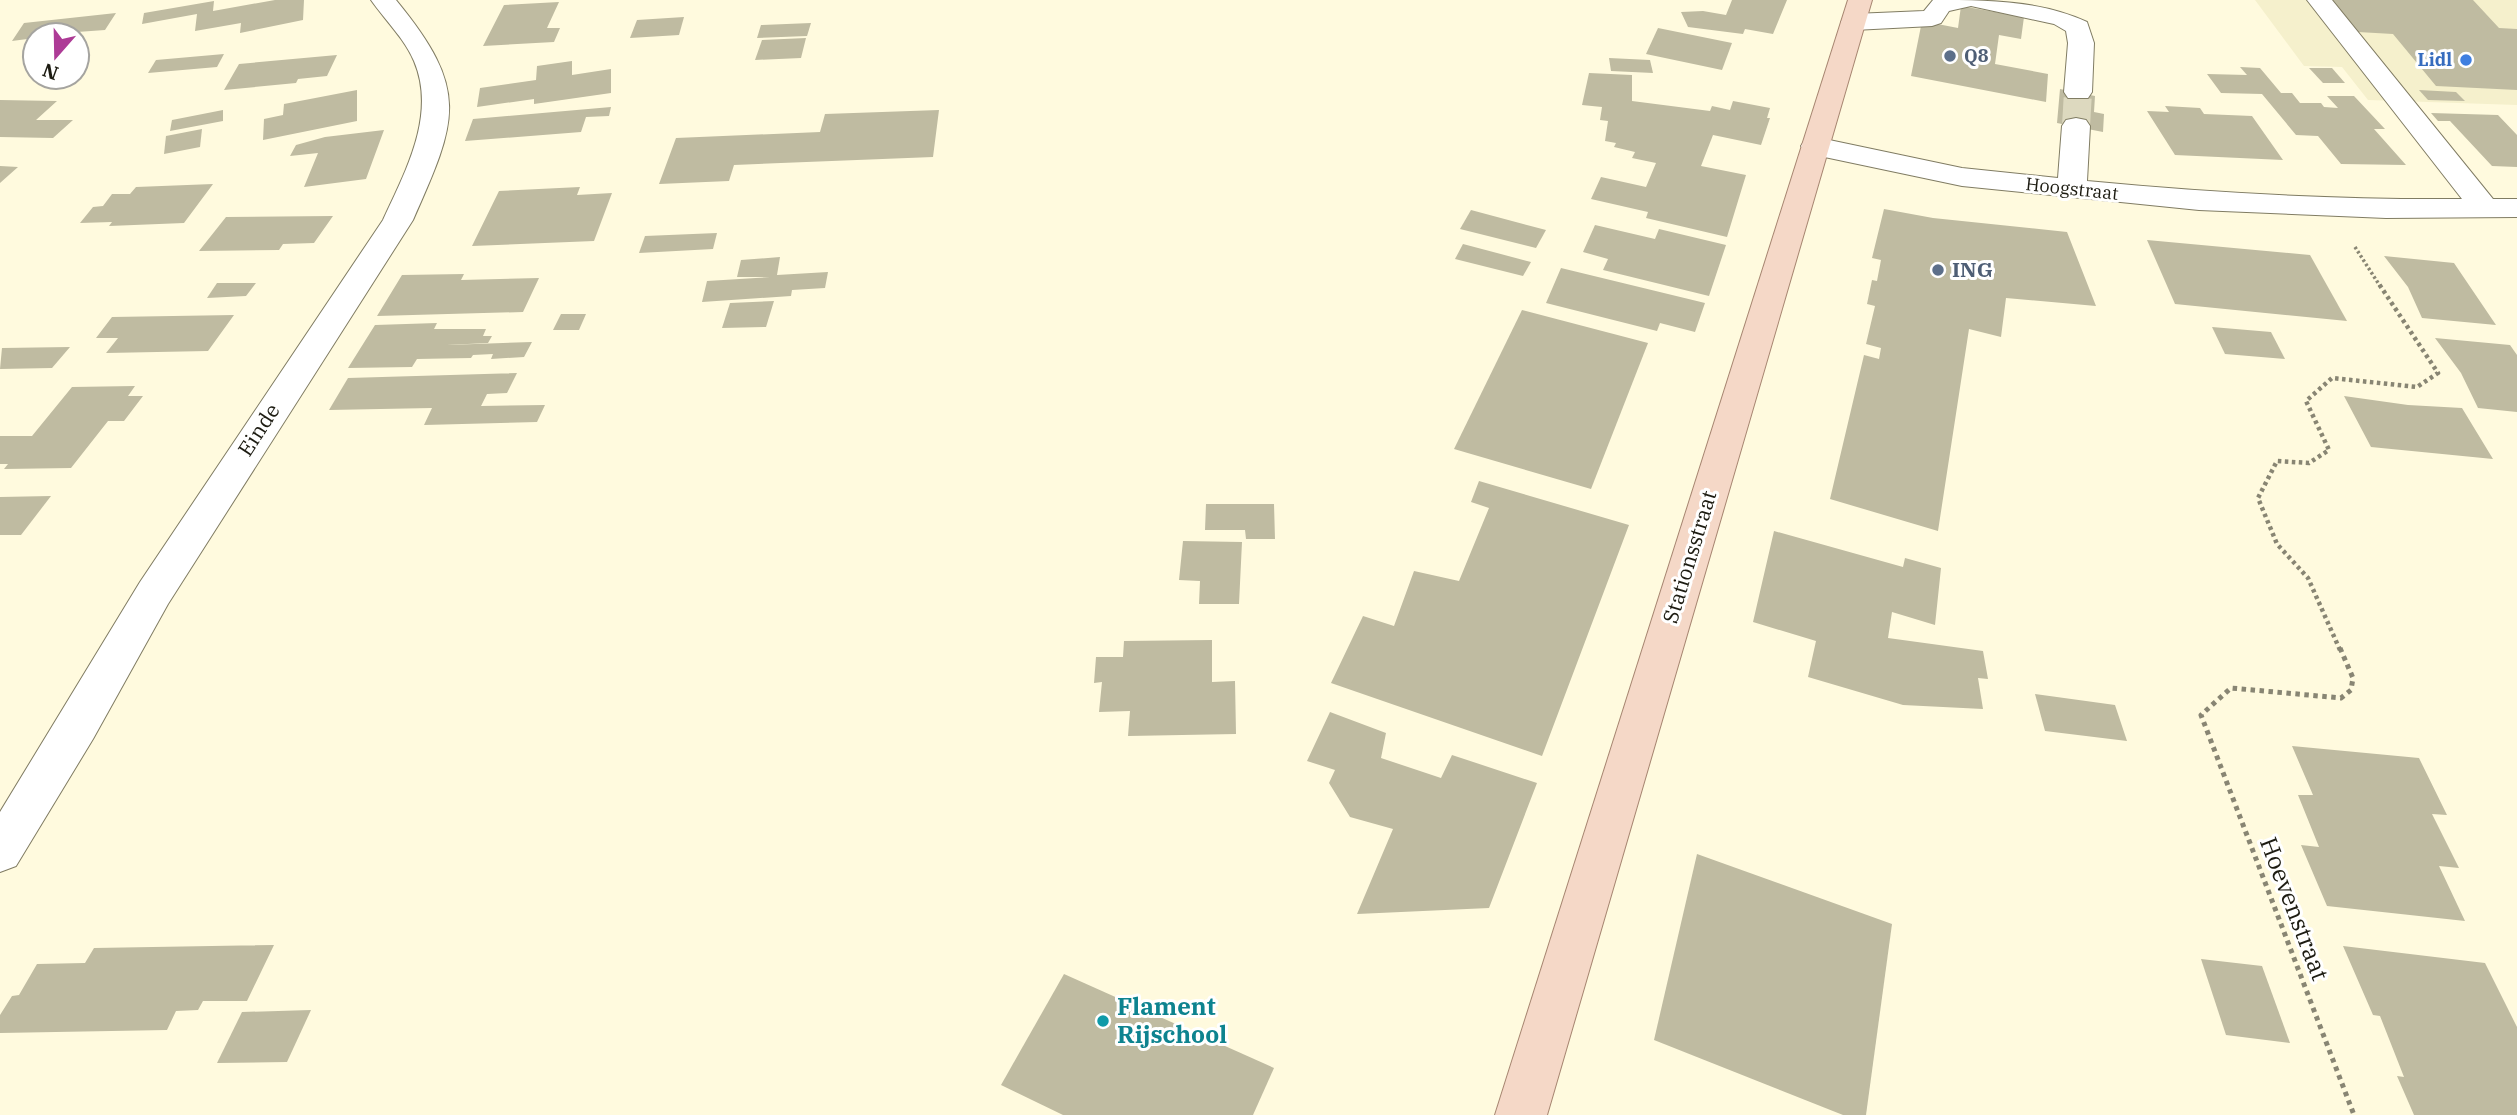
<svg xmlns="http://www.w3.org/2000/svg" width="2517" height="1115" font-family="'IBM Plex Serif',serif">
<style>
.built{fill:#f5f0cc}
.building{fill:#bfbba1}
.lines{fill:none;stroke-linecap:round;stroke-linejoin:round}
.minor-tunnel{stroke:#ddd9bf;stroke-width:28;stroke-dasharray:28 14;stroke-linecap:butt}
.minor-casing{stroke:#807c63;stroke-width:2}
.major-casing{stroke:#a68570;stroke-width:2}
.path-far2{stroke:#888573;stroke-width:3.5;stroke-dasharray:2.5 2.5;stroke-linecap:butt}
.path-far1{stroke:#888573;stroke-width:4.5;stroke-dasharray:3.5 3.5;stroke-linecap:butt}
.path{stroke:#888573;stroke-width:5;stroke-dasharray:4.5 4.5;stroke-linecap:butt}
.minor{fill:#fff;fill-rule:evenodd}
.major{fill:#f5d8c7;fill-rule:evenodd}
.service-dot{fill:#5c6f8a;stroke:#fff;stroke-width:2.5}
.shop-dot{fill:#3f7fe0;stroke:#fff;stroke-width:2.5}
.culture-dot{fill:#0f9aa8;stroke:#fff;stroke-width:2.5}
.labels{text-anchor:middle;stroke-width:6;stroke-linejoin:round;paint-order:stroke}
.far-service-label{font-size:18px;font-weight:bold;fill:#4e5e75;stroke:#fff;text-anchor:start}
.far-shop-label{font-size:18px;font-weight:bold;fill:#366cbe;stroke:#fff;text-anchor:end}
.far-street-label{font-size:18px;fill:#1d1c12;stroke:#fff}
.service-label{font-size:21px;font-weight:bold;fill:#4e5e75;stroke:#fff;text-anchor:start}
.street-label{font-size:21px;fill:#1d1c12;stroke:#fff}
.near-street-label{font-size:24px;fill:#1d1c12;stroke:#fff}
.near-culture-label{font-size:24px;font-weight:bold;fill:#0d838f;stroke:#fff;text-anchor:start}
</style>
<rect width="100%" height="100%" fill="#fffade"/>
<!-- built -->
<path class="built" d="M 2255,0 L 2517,0 L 2517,105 L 2368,100 L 2342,67 L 2304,66 Z"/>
<!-- building -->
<g class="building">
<path d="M 275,0 L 304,0 L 303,20 L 240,33 L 241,23 L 195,31 L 197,14 L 142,24 L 144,13 L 214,1 L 213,11 Z"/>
<path d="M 1732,0 L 1787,0 L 1773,34 L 1745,29 L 1743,34 L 1688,27 L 1681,12 L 1703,11 L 1726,15 Z"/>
<path d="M 2331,0 L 2473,0 L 2499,28 L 2517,29 L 2517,90 L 2436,86 L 2393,34 L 2358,32 Z"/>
<path d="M 559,2 L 547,28 L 560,28 L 554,42 L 483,46 L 504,5 Z"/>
<path d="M 1961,6 L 2024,17 L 2021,39 L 1999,35 L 1995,64 L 2048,74 L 2046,102 L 1911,76 L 1922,21 L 1958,28 Z"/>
<path d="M 116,13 L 105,30 L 35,35 L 35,38 L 12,41 L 24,23 Z"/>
<path d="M 684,17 L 679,35 L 630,38 L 637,20 Z"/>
<path d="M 811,23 L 807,36 L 757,38 L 761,25 Z"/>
<path d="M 1658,28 L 1732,43 L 1722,70 L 1646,54 Z"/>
<path d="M 806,38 L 801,58 L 755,60 L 762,40 Z"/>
<path d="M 224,54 L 217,67 L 148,73 L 156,60 Z"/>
<path d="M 337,55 L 327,76 L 298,79 L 296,83 L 224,90 L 239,64 Z"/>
<path d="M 1609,58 L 1650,60 L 1653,73 L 1611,71 Z"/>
<path d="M 572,61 L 572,75 L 611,69 L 611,93 L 534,104 L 534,99 L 477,107 L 480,88 L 536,80 L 537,66 Z"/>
<path d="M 2240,67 L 2260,68 L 2281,93 L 2292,93 L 2300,103 L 2321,103 L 2324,107 L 2338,108 L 2327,96 L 2354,96 L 2385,129 L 2374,129 L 2406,165 L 2341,164 L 2318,136 L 2296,135 L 2262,94 L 2221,93 L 2207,74 L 2247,75 Z"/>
<path d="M 2309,68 L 2332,68 L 2345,83 L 2323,83 Z"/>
<path d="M 1589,73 L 1632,75 L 1632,101 L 1710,111 L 1712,106 L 1730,110 L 1733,101 L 1770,108 L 1767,118 L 1770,118 L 1761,145 L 1713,135 L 1701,166 L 1746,175 L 1727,237 L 1646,218 L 1648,212 L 1591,199 L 1601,177 L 1646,187 L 1656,163 L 1632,158 L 1635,152 L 1614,147 L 1616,143 L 1605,141 L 1608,121 L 1600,120 L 1602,107 L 1582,105 Z"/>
<path d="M 2060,89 L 2095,96 L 2094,112 L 2104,114 L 2103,132 L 2057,123 Z"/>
<path d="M 357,90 L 357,121 L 263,140 L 264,119 L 283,115 L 284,104 Z"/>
<path d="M 2419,90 L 2456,92 L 2465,101 L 2428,100 Z"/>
<path d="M 0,100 L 57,101 L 36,120 L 73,120 L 53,138 L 0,137 Z"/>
<path d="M 2165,106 L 2200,108 L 2204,114 L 2252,116 L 2283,160 L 2175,155 L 2147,111 L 2169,112 Z"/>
<path d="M 611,107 L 609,116 L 586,117 L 581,132 L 465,141 L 473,119 Z"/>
<path d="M 223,110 L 223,121 L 170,131 L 172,120 Z"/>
<path d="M 939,110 L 933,157 L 734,165 L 729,181 L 659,184 L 676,138 L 820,132 L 825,114 Z"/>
<path d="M 2431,113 L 2498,115 L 2517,135 L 2517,167 L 2492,166 L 2450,121 L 2438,121 Z"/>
<path d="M 202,129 L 200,147 L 164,154 L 166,136 Z"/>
<path d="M 384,130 L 366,179 L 304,187 L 318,153 L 290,156 L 296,145 L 325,137 Z"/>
<path d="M 0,166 L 18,167 L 0,183 Z"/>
<path d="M 213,184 L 184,223 L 109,226 L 112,222 L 80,223 L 93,207 L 103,206 L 112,194 L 130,194 L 136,187 Z"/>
<path d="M 580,187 L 577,195 L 612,193 L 594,241 L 472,246 L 499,191 Z"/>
<path d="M 1884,209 L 1933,218 L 2067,232 L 2096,306 L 2006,298 L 2001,337 L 1969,329 L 1938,531 L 1830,499 L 1864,355 L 1879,359 L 1881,348 L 1866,344 L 1875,306 L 1867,304 L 1872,280 L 1877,281 L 1881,260 L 1872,258 Z"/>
<path d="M 1471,210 L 1546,230 L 1536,248 L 1460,229 Z"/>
<path d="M 333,216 L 314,243 L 283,244 L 279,250 L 199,251 L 226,217 Z"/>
<path d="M 1595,225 L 1655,239 L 1659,229 L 1726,245 L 1709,296 L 1603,270 L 1608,259 L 1583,252 Z"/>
<path d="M 717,233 L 713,249 L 639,253 L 645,236 Z"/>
<path d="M 2147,240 L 2310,255 L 2347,321 L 2175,304 Z"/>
<path d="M 1463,244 L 1531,262 L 1523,276 L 1455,259 Z"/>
<path d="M 2384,256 L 2454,263 L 2496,325 L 2422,318 L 2408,287 Z"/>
<path d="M 780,257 L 777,275 L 828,272 L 825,288 L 792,290 L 791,296 L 702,302 L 707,281 L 770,277 L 737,277 L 741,260 Z"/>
<path d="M 1561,268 L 1705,303 L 1695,332 L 1660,323 L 1657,331 L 1546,303 Z"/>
<path d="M 464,274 L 461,280 L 539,278 L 523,312 L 377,316 L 402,275 Z"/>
<path d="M 217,283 L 256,283 L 246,296 L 207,298 Z"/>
<path d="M 774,301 L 766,327 L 722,328 L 730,303 Z"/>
<path d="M 1522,310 L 1648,343 L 1591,489 L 1454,449 Z"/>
<path d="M 561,314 L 586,314 L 579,330 L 553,330 Z"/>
<path d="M 234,315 L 208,351 L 106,353 L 118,338 L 96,338 L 112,317 Z"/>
<path d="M 437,323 L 434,329 L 486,329 L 483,336 L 492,336 L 488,343 L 447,345 L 532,342 L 524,357 L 491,359 L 493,354 L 473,355 L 471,358 L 417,359 L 412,367 L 348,368 L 375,325 Z"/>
<path d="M 2212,327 L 2271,332 L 2285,359 L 2225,354 Z"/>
<path d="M 2435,338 L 2510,345 L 2517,355 L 2517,412 L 2478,408 L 2461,373 Z"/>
<path d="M 70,347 L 52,368 L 0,369 L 2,348 Z"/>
<path d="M 517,373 L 507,393 L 487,394 L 481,406 L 545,405 L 537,422 L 424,425 L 432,408 L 329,410 L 348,378 Z"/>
<path d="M 135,386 L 128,396 L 143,396 L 124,421 L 108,421 L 71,468 L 4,469 L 8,464 L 0,464 L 0,436 L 32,436 L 72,387 Z"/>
<path d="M 2344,396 L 2408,405 L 2462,408 L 2493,459 L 2371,447 Z"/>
<path d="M 1479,481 L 1629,525 L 1542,756 L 1331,683 L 1363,616 L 1394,626 L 1414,571 L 1459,581 L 1489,508 L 1471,502 Z"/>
<path d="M 51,496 L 21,535 L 0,535 L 0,497 Z"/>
<path d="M 1206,504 L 1274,504 L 1275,539 L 1246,539 L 1245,530 L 1205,530 Z"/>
<path d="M 1774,531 L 1903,567 L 1905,558 L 1941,568 L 1935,625 L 1892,612 L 1888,638 L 1983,651 L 1988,679 L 1978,678 L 1983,709 L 1903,705 L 1808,677 L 1816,641 L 1753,622 Z"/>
<path d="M 1183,541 L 1242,542 L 1239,604 L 1199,604 L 1200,581 L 1179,580 Z"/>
<path d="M 1212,640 L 1212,682 L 1235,681 L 1236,734 L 1128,736 L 1130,711 L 1099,712 L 1102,682 L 1094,683 L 1096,657 L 1123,657 L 1124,641 Z"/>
<path d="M 2035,694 L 2115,705 L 2127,741 L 2045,731 Z"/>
<path d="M 1330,712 L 1386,733 L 1381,758 L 1441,778 L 1452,755 L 1537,783 L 1489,908 L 1357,914 L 1393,829 L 1350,817 L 1329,783 L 1335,770 L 1307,761 Z"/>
<path d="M 2292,746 L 2419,758 L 2447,815 L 2432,814 L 2459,868 L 2439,866 L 2465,921 L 2327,906 L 2301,845 L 2319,847 L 2298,795 L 2313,795 Z"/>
<path d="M 1697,854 L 1892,924 L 1866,1115 L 1843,1115 L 1654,1040 Z"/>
<path d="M 274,945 L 247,1001 L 203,1001 L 198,1010 L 176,1011 L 167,1030 L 0,1033 L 0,1015 L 12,996 L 19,995 L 37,964 L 85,963 L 94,948 Z"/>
<path d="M 2343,946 L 2485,963 L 2517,1027 L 2517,1115 L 2414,1115 L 2397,1076 L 2404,1077 L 2380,1016 L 2373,1015 Z"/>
<path d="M 2201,959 L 2262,966 L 2290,1043 L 2226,1035 Z"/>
<path d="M 1064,974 L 1274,1068 L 1253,1115 L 1063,1115 L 1001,1085 Z"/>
<path d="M 311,1010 L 287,1062 L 217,1063 L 242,1012 Z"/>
</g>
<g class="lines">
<!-- minor-tunnel -->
<path class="minor-tunnel" d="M 2076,126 L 2078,92"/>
<!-- minor casing -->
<g class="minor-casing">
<g id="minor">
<path d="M 371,0 L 396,0 C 470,90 458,119 413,220 L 168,604 L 93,739 L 16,866 L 0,872 L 0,812 L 140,582 L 383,220 C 405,172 437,115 414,61 C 404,38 385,20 371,0 Z"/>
<path d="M 1933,0 C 1985,0 2040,0 2087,22 L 2094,43 L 2092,92 L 2088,98 L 2068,98 L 2064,92 L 2068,43 L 2066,31 L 2054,24 L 1971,6 L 1949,11 L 1941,23 L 1932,26 L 1854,30 L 1845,27 L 1841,22 L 1845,17 L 1854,14 L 1924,11 Z"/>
<path d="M 2307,0 L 2332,0 L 2493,199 L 2517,199 L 2517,217 L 2386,218 L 2199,210 L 1962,186 L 1815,155 L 1805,152 L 1801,146 L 1805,140 L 1815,137 L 1962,168 L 2058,178 L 2062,126 L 2066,120 L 2076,118 L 2086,120 L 2090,126 L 2087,181 C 2212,193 2337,200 2462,199 Z"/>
</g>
</g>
<!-- major casing -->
<g class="major-casing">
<path id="major" d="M 1848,0 L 1872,0 L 1547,1115 L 1495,1115 Z"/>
</g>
<!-- path-far2 -->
<path class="path-far2" d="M 2355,247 L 2380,286"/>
<!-- path-far1 -->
<path class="path-far1" d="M 2340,650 L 2308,578 L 2277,544 L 2258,498 L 2277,461 L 2309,463 L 2329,450 L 2306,401 L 2332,378 L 2417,387 L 2438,373 L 2379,284"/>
<!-- path -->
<path class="path" d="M 2340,648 L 2353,678 L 2351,690 L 2341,698 L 2231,688 L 2201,715 L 2354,1115"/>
<!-- minor -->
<use href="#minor" class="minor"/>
<!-- major -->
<use href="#major" class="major"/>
</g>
<!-- markers -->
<g class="service-dot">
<circle cx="1950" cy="56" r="7"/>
<circle cx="1938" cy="270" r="7"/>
</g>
<circle class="shop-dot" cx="2466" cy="60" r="7"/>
<circle class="culture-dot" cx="1103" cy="1021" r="7"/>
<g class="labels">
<!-- far-service labels -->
<g class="far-service-label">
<text x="1964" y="62">Q8</text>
</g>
<!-- far-shop labels -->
<g class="far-shop-label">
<text x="2452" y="66">Lidl</text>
</g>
<!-- far-street labels -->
<g class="far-street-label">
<text transform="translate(2072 189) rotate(6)" y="6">Hoogstraat</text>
</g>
<!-- service labels -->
<g class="service-label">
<text x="1952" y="277">ING</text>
</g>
<!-- street labels -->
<g class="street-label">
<text transform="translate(259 430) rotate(-57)" y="7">Einde</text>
<text transform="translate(1690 557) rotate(-73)" y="7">Stationsstraat</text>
</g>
<!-- near-street labels -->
<g class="near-street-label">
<text transform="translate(2294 909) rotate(69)" y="8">Hoevenstraat</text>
</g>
<!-- near-culture labels -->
<g class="near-culture-label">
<text x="1117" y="1015">Flament<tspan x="1117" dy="28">Rijschool</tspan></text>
</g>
</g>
<!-- north arrow -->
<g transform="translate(56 56) rotate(200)"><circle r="33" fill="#ffffff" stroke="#a5a4a0" stroke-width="2"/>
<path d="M0-5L12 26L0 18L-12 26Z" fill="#ad3b96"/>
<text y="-10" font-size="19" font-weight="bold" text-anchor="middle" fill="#1d1c12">N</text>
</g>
</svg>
